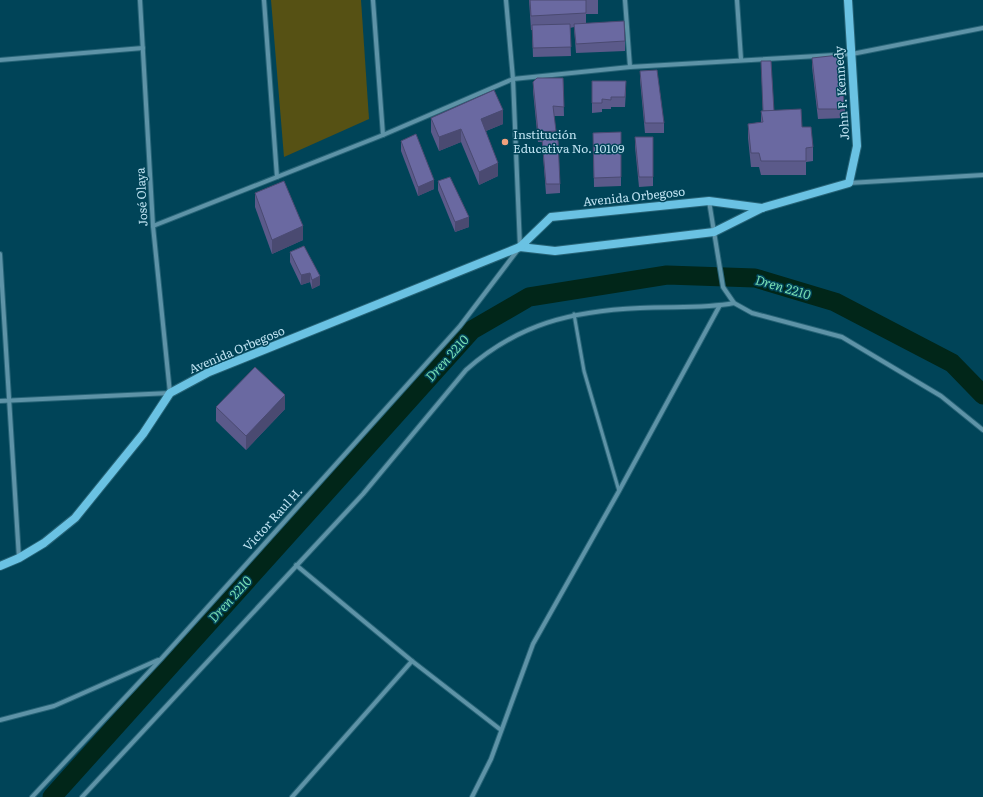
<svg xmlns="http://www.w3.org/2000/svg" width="983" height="797" font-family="Literata,serif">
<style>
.green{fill:#565114}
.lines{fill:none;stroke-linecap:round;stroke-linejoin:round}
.canal{stroke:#012619;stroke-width:19}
.service-casing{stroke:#266376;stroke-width:5}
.minor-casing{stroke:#266376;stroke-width:6}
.secondary-casing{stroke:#266376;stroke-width:10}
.service{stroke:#5e93a7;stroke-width:3}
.minor{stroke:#5e93a7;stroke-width:4}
.secondary{stroke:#6ac2e3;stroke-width:8}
.wall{fill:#5b5a8a}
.shaded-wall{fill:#4a4a71}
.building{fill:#6a69a1;stroke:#4a4a71}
.poi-dot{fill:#f1a17d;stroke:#004458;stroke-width:1.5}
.labels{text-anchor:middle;stroke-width:3;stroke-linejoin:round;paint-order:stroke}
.street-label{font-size:12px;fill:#bde1f0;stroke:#004458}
.poi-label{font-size:12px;fill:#bde1f0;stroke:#004458;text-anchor:start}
.water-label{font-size:13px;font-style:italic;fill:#79ddb2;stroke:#004458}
</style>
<rect width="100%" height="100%" fill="#004458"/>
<!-- green -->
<path class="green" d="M 271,0 L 361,0 L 369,119 L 284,157 Z"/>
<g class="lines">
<!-- canal -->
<path class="canal" d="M 52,797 L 472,330 L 529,297 L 667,275 L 755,278 L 835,302 L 952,363 L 983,395"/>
<!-- service casing -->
<g class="service-casing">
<path id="service" d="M 574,314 L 584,371 L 619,491"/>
</g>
<!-- minor casing -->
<g class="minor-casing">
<g id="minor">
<path d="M 264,0 L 277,177"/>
<path d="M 373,0 L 383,135"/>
<path d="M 625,0 L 630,67"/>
<path d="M 737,0 L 741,59"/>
<path d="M 0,60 L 143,48"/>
<path d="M 849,183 L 983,175"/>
<path d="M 709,201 L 723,287 L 734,303 L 752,313 L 842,337 L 941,396 L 983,430"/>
<path d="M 153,226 L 383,135 L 513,79 L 630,67 L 852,54 L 983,28"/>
<path d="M 0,254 L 19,558"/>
<path d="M 0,401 L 170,393 L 153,226 L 140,0"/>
<path d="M 296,565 L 412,661 L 501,730"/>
<path d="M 0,720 L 54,706 L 158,660"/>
<path d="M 32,797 L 161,659 L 460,326 L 520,247 L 513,79 L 506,0"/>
<path d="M 82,797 L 363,494 L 466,370 C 518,324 571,311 640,308 C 672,306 703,309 734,303"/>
<path d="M 292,797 L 412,661"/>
<path d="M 472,797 L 491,759 L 533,644 L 619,491 L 720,305"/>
</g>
</g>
<!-- secondary casing -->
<g class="secondary-casing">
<g id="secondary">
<path d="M 520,247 L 555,251 L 714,232 L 762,208 L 849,183 L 857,146 L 848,0"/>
<path d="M 0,566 L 19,558 L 44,543 L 75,518 L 143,434 L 170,393 L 209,372 L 520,247 L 551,217 L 709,201 L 762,208"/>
</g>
</g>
<!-- service -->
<use href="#service" class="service"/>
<!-- minor -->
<use href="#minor" class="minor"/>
<!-- secondary -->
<use href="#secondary" class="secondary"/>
</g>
<!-- wall -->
<g class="wall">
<path d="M 529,0 L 598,0 L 598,14 L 586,14 L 586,23 L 625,41 L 625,51 L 576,53 L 574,27 L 570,28 L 571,56 L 533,57 L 532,30 L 531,30 Z"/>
<path d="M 812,58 L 845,109 L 845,118 L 818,119 L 812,67 Z"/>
<path d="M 761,61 L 774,111 L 802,127 L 813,147 L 813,161 L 806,162 L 806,175 L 761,175 L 759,167 L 751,167 L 748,138 L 748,124 L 761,122 L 761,111 L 763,111 Z"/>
<path d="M 640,71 L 664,123 L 664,133 L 645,133 L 640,80 Z"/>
<path d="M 563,78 L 564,116 L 554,116 L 560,184 L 560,193 L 546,194 L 542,142 L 538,142 L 533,91 L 533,82 Z"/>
<path d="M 592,81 L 626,90 L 625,107 L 611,107 L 611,109 L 602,109 L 602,112 L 592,113 Z"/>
<path d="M 431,118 L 503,124 L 486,131 L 498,176 L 479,185 L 461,142 L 439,151 L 431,132 Z"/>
<path d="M 621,132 L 621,186 L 594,187 L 593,133 Z"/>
<path d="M 635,137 L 653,137 L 653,186 L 639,187 L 635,147 Z"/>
<path d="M 401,141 L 434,189 L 418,196 L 401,151 Z"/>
<path d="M 438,181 L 469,227 L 455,232 L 438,190 Z"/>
<path d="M 255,193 L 303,240 L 272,254 L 255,207 Z"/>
<path d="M 304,246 L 320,285 L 312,289 L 310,282 L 301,285 L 290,262 L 290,252 Z"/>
<path d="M 216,407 L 285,409 L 246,450 L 216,421 Z"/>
</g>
<!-- shaded-wall -->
<g class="shaded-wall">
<path d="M 503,110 L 503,124 L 481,133 L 481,119 Z"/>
<path d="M 461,129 L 461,142 L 439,151 L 439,137 Z"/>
<path d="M 498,163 L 498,176 L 479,185 L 479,172 Z"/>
<path d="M 434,180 L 434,189 L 418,196 L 418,187 Z"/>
<path d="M 469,217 L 469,227 L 455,232 L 455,222 Z"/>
<path d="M 303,226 L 303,240 L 272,254 L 272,240 Z"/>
<path d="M 310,273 L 310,282 L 301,285 L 301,275 Z"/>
<path d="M 320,276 L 320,285 L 312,289 L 312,280 Z"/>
<path d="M 285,395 L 285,409 L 246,450 L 246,436 Z"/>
</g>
<!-- building -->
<g class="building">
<path d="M 530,0 L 586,0 L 586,13 L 531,16 Z"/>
<path d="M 624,21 L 625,41 L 576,44 L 574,24 Z"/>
<path d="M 570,24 L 571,47 L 533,48 L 532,25 Z"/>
<path d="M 839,55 L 845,109 L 818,109 L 812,58 Z"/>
<path d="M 761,61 L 771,61 L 774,111 L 763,111 Z"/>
<path d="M 657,70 L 664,123 L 645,123 L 640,71 Z"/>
<path d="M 537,78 L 563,78 L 564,107 L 553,106 L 556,131 L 538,132 L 533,82 Z"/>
<path d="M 592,81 L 626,81 L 625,97 L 611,97 L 611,100 L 602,99 L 602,103 L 592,103 Z"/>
<path d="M 494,90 L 503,110 L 481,119 L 498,163 L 479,172 L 461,129 L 439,137 L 431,118 Z"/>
<path d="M 801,109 L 802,127 L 811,127 L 813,147 L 806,148 L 806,161 L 761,161 L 759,153 L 751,153 L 748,124 L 763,122 L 761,111 Z"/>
<path d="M 621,132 L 621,177 L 594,178 L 593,133 Z"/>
<path d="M 416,134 L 434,180 L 418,187 L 401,141 Z"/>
<path d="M 635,137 L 653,137 L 653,177 L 639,177 Z"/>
<path d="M 542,139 L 558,139 L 560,184 L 546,184 Z"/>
<path d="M 450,177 L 469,217 L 455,222 L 438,181 Z"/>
<path d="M 284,181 L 303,226 L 272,240 L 255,193 Z"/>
<path d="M 304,246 L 320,276 L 312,280 L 310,273 L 301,275 L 290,252 Z"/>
<path d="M 255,367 L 285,395 L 246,436 L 216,407 Z"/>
</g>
<!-- markers -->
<circle class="poi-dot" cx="505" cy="142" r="4"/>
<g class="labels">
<!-- street labels -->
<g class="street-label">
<text transform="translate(842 93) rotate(-94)" y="4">John F. Kennedy</text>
<text transform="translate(142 197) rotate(-93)" y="4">José Olaya</text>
<text transform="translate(634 197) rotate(-6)" y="4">Avenida Orbegoso</text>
<text transform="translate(237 350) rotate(-23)" y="4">Avenida Orbegoso</text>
<text transform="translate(273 519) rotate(-48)" y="4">Victor Raul H.</text>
</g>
<!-- poi labels -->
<g class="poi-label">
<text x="513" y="139">Institución<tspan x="513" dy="14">Educativa No. 10109</tspan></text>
</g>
<!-- water labels -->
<g class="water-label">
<text transform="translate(783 287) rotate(16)" y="5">Dren 2210</text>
<text transform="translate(447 358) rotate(-48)" y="5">Dren 2210</text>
<text transform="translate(230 599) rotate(-48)" y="5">Dren 2210</text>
</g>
</g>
</svg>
